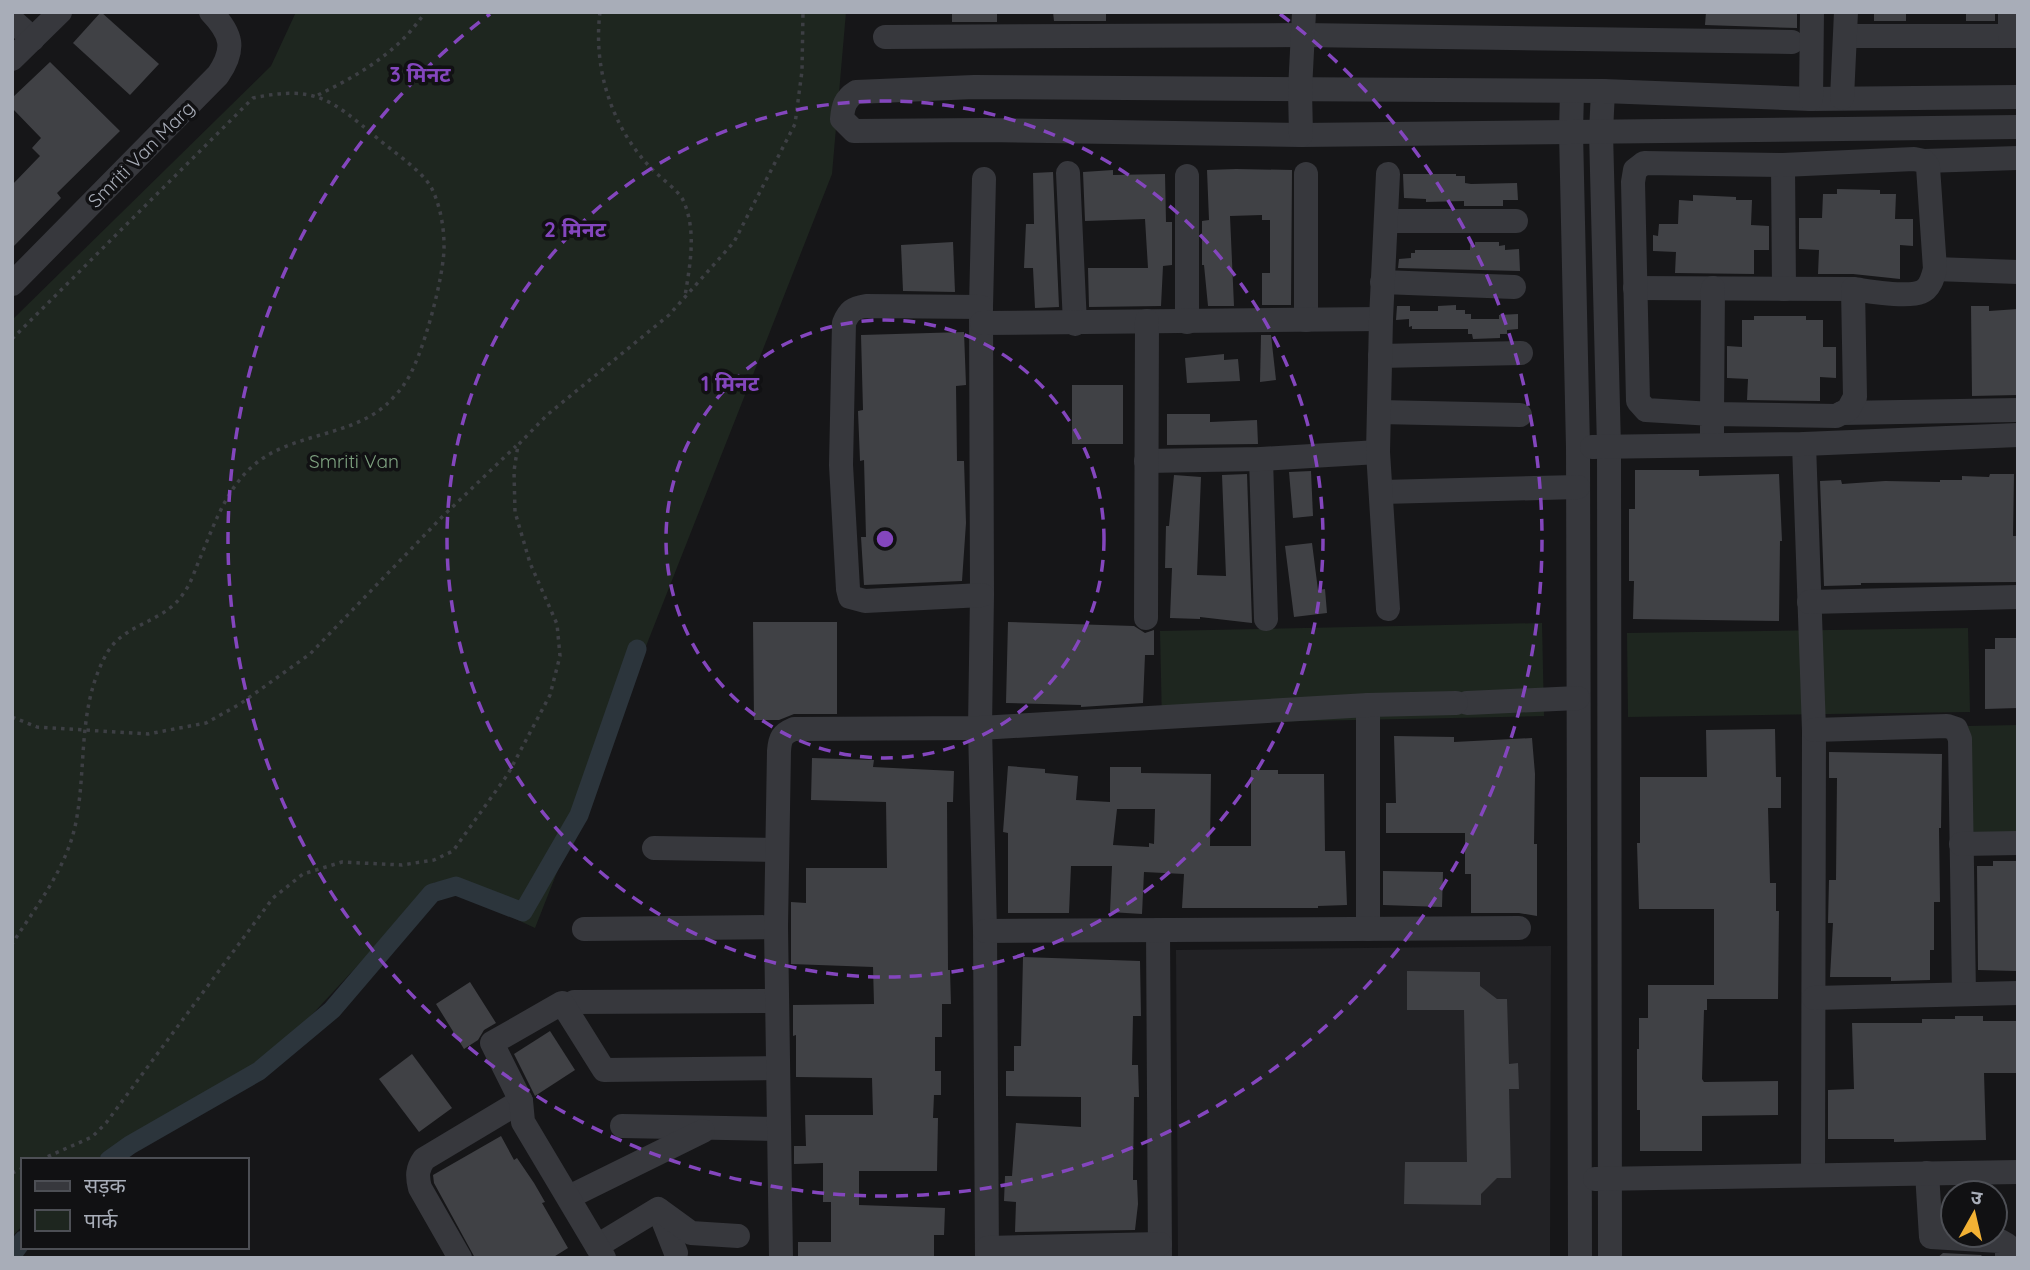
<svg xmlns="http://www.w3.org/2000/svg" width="2030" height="1270" font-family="Quicksand,'Noto Sans Devanagari',sans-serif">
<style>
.built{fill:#222225}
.green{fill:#1e261f}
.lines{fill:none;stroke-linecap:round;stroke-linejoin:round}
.canal{stroke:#2c353c;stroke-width:19}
.building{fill:#404145;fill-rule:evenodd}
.path{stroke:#3d3f44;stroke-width:3.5;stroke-dasharray:3.5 5;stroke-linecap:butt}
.minor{stroke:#37383d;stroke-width:24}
.ring{fill:none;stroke:#8446be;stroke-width:3.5;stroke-dasharray:12 9}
.labels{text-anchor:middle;stroke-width:7;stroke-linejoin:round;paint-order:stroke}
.street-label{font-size:19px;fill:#a8adb8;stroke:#111113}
.park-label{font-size:19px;fill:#7fa381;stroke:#111113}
.centre{fill:#8446be;stroke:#111113;stroke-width:3.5}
.ring-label{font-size:21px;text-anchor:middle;font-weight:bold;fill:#8446be;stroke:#111113;stroke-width:7;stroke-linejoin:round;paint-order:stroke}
</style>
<rect width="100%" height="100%" fill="#161618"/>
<!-- built -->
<path class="built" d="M 1551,946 L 1550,1258 L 1178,1258 L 1176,950 Z"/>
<!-- green -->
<g class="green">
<path d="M 296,12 L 846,12 L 832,174 L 535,928 L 435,882 L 282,1047 L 95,1160 L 23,1160 L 23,1225 L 12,1237 L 12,320 L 271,66 Z"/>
<path d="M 1542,623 L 1544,716 L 1162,724 L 1160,631 Z"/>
<path d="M 1968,628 L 1970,712 L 1628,717 L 1627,633 Z"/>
<path d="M 2018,725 L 2018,833 L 1970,834 L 1968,726 Z"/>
</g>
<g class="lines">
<!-- canal -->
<g class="canal">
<path d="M 109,1160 L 130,1145 L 259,1071 L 332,1010 L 432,893 L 456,886 L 523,912 L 579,815 L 637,649"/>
<path d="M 12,1255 L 23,1240"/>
</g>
</g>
<!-- building -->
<g class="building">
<path d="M 101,12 L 159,64 L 130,95 L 73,43 Z"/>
<rect x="952" y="12" width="45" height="10"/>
<path d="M 1053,12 L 1106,12 L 1106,21 L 1054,21 Z"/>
<path d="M 1706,12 L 1797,12 L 1797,28 L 1705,25 Z"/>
<rect x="1874" y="12" width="32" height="9"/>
<rect x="1966" y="12" width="29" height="9"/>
<path d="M 50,62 L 120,131 L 57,193 L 61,198 L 12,248 L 12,185 L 40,156 L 32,148 L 41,138 L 12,108 L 12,98 Z"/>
<path d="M 1236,169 L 1292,170 L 1291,305 L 1262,305 L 1262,273 L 1270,273 L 1270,220 L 1262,220 L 1262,215 L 1230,216 L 1234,306 L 1208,306 L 1204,265 L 1202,265 L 1202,221 L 1209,220 L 1207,170 Z"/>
<path d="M 1113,170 L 1113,175 L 1165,174 L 1166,222 L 1172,222 L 1172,265 L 1163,266 L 1161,306 L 1089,307 L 1088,268 L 1148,268 L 1145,219 L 1085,221 L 1083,172 Z"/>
<path d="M 1053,172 L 1059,307 L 1035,308 L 1033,268 L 1024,268 L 1026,224 L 1034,224 L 1033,173 Z"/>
<path d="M 1403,174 L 1456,174 L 1456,176 L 1465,176 L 1465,183 L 1471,184 L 1517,183 L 1518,200 L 1503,200 L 1503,206 L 1464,206 L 1464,201 L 1426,202 L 1426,199 L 1404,198 Z"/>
<path d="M 1837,189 L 1880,190 L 1880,194 L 1896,194 L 1895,219 L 1913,219 L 1913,246 L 1900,245 L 1900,279 L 1853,274 L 1818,274 L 1819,250 L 1799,249 L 1799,218 L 1822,218 L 1823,194 L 1837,194 Z"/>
<path d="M 1693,195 L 1736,197 L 1736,200 L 1752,200 L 1751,225 L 1769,226 L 1769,250 L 1754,250 L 1754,274 L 1675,273 L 1676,252 L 1653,251 L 1653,235 L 1658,236 L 1659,224 L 1678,224 L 1679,200 L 1693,201 Z"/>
<path d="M 953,242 L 955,292 L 903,291 L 901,245 Z"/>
<path d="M 1475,242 L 1499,242 L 1499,246 L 1505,245 L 1505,250 L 1519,249 L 1520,271 L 1398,268 L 1399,259 L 1411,258 L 1411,253 L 1415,253 L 1415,250 L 1470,250 L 1470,245 L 1475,245 Z"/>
<path d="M 1456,305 L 1456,310 L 1465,310 L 1465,314 L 1471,314 L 1471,319 L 1499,319 L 1499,315 L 1518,314 L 1518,329 L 1507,330 L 1507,334 L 1500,334 L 1500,338 L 1473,339 L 1472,334 L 1468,334 L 1468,329 L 1412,329 L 1412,326 L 1409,327 L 1409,319 L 1396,320 L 1397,306 L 1410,306 L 1410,311 L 1438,311 L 1438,306 Z"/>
<path d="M 1971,306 L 1989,306 L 1989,311 L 2018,309 L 2018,395 L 1972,396 Z"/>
<path d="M 1754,316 L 1806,316 L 1806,320 L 1823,320 L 1823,347 L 1836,347 L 1836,378 L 1820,377 L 1820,401 L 1747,400 L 1748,379 L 1727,378 L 1727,346 L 1742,347 L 1742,320 L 1754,320 Z"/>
<path d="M 964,332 L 966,385 L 956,386 L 957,461 L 964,461 L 966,523 L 962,581 L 864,585 L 861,537 L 866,537 L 864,460 L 860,461 L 858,411 L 863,410 L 861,335 Z"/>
<path d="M 1261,335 L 1271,335 L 1276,380 L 1260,382 Z"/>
<path d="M 1224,354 L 1224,360 L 1238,359 L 1240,381 L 1187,383 L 1185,358 Z"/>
<rect x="1072" y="385" width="51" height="59"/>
<path d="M 1167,414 L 1210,414 L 1210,422 L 1257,420 L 1258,444 L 1167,445 Z"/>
<path d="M 1635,470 L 1699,470 L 1699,476 L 1779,474 L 1782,541 L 1780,541 L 1779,621 L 1633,619 L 1634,581 L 1629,581 L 1629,509 L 1635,509 Z"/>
<path d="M 1311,471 L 1313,516 L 1293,518 L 1289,472 Z"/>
<path d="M 1247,474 L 1252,623 L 1200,617 L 1200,619 L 1170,618 L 1172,568 L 1165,568 L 1166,526 L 1169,526 L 1174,475 L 1201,477 L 1197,575 L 1226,576 L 1222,475 Z"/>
<path d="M 1990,474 L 2014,474 L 2013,536 L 2018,536 L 2018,582 L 1861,583 L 1861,585 L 1824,586 L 1820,481 L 1841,480 L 1842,484 L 1885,481 L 1940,482 L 1940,480 L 1962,480 L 1962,476 L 1989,477 Z"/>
<path d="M 1312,543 L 1318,590 L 1325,589 L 1327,613 L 1294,617 L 1285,546 Z"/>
<path d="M 753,622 L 837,622 L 837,714 L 794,714 L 779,720 L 754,720 Z"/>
<path d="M 1008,622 L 1134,626 L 1145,633 L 1154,630 L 1154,655 L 1145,655 L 1143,703 L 1081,707 L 1081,705 L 1006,703 Z"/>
<path d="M 1995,638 L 2018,638 L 2018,708 L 1985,709 L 1985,649 L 1995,649 Z"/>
<path d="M 1775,729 L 1776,777 L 1781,777 L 1781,808 L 1768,808 L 1770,883 L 1776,883 L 1776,911 L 1779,911 L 1778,999 L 1707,999 L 1707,1010 L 1704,1010 L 1702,1079 L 1704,1082 L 1778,1081 L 1778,1115 L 1702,1116 L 1702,1151 L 1640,1151 L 1640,1110 L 1637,1110 L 1637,1049 L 1639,1049 L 1639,1018 L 1648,1018 L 1648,985 L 1714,985 L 1714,909 L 1639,909 L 1637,843 L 1640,843 L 1640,777 L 1707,777 L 1706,730 Z"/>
<path d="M 1394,736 L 1454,737 L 1454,742 L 1532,738 L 1535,774 L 1534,844 L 1537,844 L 1537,916 L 1519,913 L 1471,913 L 1471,874 L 1465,874 L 1465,833 L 1386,833 L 1386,803 L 1396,803 Z"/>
<path d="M 1829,752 L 1942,754 L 1941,828 L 1939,828 L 1940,902 L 1934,902 L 1934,950 L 1930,950 L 1930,980 L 1891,981 L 1891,977 L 1830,977 L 1833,923 L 1828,923 L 1829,880 L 1836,880 L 1837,778 L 1829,778 Z"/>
<path d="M 812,758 L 874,760 L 873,767 L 954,771 L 953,802 L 947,802 L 948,970 L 950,970 L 951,1004 L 942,1004 L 942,1037 L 935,1037 L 935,1071 L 941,1071 L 941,1095 L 934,1095 L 933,1118 L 938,1118 L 937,1171 L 859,1171 L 859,1205 L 945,1208 L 944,1235 L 934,1235 L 934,1258 L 798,1258 L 798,1242 L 831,1242 L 831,1202 L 823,1202 L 823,1163 L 794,1164 L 794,1146 L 806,1146 L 805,1115 L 873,1115 L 872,1078 L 796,1077 L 796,1035 L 793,1036 L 793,1005 L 874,1004 L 873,967 L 791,964 L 791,902 L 806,903 L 806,868 L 887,868 L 886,802 L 811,800 Z"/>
<path d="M 1008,766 L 1045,769 L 1045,773 L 1078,776 L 1076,800 L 1110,802 L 1110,767 L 1141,767 L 1141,773 L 1211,774 L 1210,846 L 1251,846 L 1251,770 L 1278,770 L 1278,774 L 1324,774 L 1325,851 L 1345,851 L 1347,905 L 1318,906 L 1318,908 L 1182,908 L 1184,874 L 1144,872 L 1142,914 L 1110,912 L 1112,866 L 1071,866 L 1069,913 L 1008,913 L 1008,833 L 1003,832 ZM 1117,809 L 1155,809 L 1154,844 L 1149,843 L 1149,847 L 1113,845 Z"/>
<path d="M 1993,861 L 2018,861 L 2016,971 L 1978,970 L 1977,866 L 1993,866 Z"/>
<path d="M 1383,871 L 1443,872 L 1442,907 L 1383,905 Z"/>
<path d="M 1023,957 L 1140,961 L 1141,1016 L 1133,1016 L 1132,1065 L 1138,1065 L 1139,1097 L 1134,1097 L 1133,1180 L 1137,1180 L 1138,1204 L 1135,1230 L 1015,1232 L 1016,1202 L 1004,1201 L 1005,1176 L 1012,1176 L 1016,1123 L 1081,1127 L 1081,1097 L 1006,1096 L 1006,1071 L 1014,1071 L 1014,1046 L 1021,1046 Z"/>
<path d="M 1407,971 L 1480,972 L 1480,986 L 1497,999 L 1507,999 L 1509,1064 L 1518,1063 L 1519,1089 L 1509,1089 L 1511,1178 L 1497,1178 L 1481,1194 L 1481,1205 L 1404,1204 L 1405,1162 L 1467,1162 L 1464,1010 L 1407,1010 Z"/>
<path d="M 470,982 L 496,1023 L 484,1030 L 478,1040 L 464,1049 L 436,1004 Z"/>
<path d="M 1955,1016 L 1983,1016 L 1983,1021 L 2016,1021 L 2016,1073 L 1984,1073 L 1986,1140 L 1894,1142 L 1894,1139 L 1828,1139 L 1828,1090 L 1854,1089 L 1852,1023 L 1922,1023 L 1922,1019 L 1955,1019 Z"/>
<path d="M 550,1031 L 575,1070 L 535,1096 L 514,1054 Z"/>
<path d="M 412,1054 L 452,1108 L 419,1132 L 379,1079 Z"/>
<path d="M 501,1136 L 514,1160 L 517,1158 L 534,1183 L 545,1202 L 542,1203 L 568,1248 L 552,1258 L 475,1258 L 434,1183 L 433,1175 Z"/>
<path d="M 1943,1253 L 1981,1255 L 1984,1258 L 1937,1258 Z"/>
</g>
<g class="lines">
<!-- path -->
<g class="path">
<path d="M 600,12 C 593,68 611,125 649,166 C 658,176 678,190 683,200 C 697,230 690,265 685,296"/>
<path d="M 318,95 C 359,75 400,51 425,12"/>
<path d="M 12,339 L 253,98 C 315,85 331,99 377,138 C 392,151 423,171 432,189 C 440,205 444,227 444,245 C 445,274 422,360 405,383 C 400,391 392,399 386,405 C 349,437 293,433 255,464 C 225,489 213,528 198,563 C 194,573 190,585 183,594 C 164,623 124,623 107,653 C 77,706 87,765 76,822 C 67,868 37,905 12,944"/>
<path d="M 12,717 L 37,727 L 148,734 L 206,723 L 240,704 L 310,654 L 442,517 L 516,446"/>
<path d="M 40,1160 L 92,1137 L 106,1123 L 273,898 L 303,874 L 342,862 L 402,865 L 434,860 L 453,851 L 508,774 L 550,695 L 560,656 L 557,624 L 530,563 L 515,512 L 514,471 L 518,445 L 547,415 L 669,315 L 734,242 L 795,124 L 802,71 L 803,12"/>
<path d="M 12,1173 L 23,1168"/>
</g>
<!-- minor -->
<g class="minor">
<path d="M 12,20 L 33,39"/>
<path d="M 1846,36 L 2018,36"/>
<path d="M 2010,36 L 2010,12"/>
<path d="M 885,37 L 1304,35 L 1792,42"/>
<path d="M 12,59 L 60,12"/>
<path d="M 1603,91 L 1601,132 L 1609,447 L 1610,1258"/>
<path d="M 1572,92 L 1571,132 L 1578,447 L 1580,1258"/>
<path d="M 2018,97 L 1811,99 L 1603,91 L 974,87 L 856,92 C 845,99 843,106 842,119 L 854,131 L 984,130 L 1301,135 L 2018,127"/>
<path d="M 1842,98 L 1846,12"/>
<path d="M 1811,99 L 1812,12"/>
<path d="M 1301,135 L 1300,90 L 1304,12"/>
<path d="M 1924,161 L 2018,158"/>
<path d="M 1783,165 L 1784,289"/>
<path d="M 1068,173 L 1075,324"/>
<path d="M 1187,176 L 1187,322"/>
<path d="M 984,179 L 981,307 L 982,595 L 980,728 L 985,931 L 987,1258"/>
<path d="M 1386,221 L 1516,221"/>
<path d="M 1935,269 L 2018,272"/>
<path d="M 1382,282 L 1514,287"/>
<path d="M 12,284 L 218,75 C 236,49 232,34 211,12"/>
<path d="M 1635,288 L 1853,289"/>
<path d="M 981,307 L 866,306 C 853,308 849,311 844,323 L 841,465 L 848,589 L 850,597 L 865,601 L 982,595"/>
<path d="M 1306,320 L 1306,174"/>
<path d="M 982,323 L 1381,319"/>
<path d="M 1380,356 L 1521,353"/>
<path d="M 1379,412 L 1520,415"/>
<path d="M 1842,413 L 2018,410"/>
<path d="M 1804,444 L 1814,730 L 1813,1175"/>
<path d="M 1712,445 L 1712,414 L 1836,416 L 1848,410 L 1855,397 L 1853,289 C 1869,291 1907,298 1921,292 C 1930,289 1933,277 1935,269 L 1928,167 L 1924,161 L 1914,159 L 1783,165 L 1644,163 L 1635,170 L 1633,182 L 1638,401 L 1646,410 L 1712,414 L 1713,288"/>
<path d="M 1592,447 L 1804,444 L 2018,435"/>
<path d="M 1261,459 L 1266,619"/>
<path d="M 1146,461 L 1261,459 L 1378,452"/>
<path d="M 1382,492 L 1578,487"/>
<path d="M 1809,602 L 2018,597"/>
<path d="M 1388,609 L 1378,452 L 1381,319 L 1388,174"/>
<path d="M 1146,618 L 1147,321"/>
<path d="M 1467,703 L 1578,698"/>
<path d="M 1368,705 L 1368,929"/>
<path d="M 1814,730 L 1947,726 L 1956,729 L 1960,739 L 1964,994"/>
<path d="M 1961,844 L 2018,843"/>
<path d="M 654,848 L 777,850"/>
<path d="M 584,929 L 776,927"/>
<path d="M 1158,930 L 1160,1258"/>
<path d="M 985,931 L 1519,928"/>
<path d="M 1814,998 L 2018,993"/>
<path d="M 574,1002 L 777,1001"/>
<path d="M 622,1126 L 779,1129"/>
<path d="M 1927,1173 L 1931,1237 L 2000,1241 L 2007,1245 L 2007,1258"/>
<path d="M 1595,1179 L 2018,1172"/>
<path d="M 569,1197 L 703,1131"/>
<path d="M 659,1210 L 676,1253"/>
<path d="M 597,1246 L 658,1209 L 691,1233 L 738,1236"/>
<path d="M 987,1248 L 1160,1244"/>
<path d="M 460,1258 L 420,1188 C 417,1176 417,1169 424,1159 L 521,1101"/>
<path d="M 604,1258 L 523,1122 L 521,1101 L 492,1043 L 562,1003 L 604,1070 L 778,1068"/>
<path d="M 781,1258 L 776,927 L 779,751 C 780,738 782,734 794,729 L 980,728 L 1368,705 L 1456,703"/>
</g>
</g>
<!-- distance rings -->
<g class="ring">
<circle cx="885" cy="539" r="219"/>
<circle cx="885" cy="539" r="438"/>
<path d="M1280 14A657 657 0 1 1 490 14"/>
</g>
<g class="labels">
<!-- street labels -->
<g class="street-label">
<text transform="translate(141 154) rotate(-45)" y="7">Smriti Van Marg</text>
</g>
<!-- park labels -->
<g class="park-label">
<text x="354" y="468">Smriti Van</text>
</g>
</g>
<circle cx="885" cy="539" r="10" class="centre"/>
<g class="ring-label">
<text x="420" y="82">3 मिनट</text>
<text x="575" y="237">2 मिनट</text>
<text x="730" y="391">1 मिनट</text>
</g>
<!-- border -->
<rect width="2030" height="1270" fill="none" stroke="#a8adb8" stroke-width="28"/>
<!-- legend -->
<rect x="21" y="1158" width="228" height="91" fill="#111113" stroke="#4d4f55" stroke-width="2"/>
<rect x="35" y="1181" width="35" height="10" fill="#37383d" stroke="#4d4f55" stroke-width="2"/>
<text x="84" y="1193" font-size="21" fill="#a8adb8">सड़क</text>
<rect x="35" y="1210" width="35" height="21" fill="#1e261f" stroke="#4d4f55" stroke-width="2"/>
<text x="84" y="1228" font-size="21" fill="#a8adb8">पार्क</text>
<!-- north arrow -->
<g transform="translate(1974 1214) rotate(8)"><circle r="33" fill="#111113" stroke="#4d4f55" stroke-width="2"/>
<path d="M0-5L12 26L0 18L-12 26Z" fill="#f2b134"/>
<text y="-10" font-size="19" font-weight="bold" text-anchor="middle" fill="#a8adb8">उ</text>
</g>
</svg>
